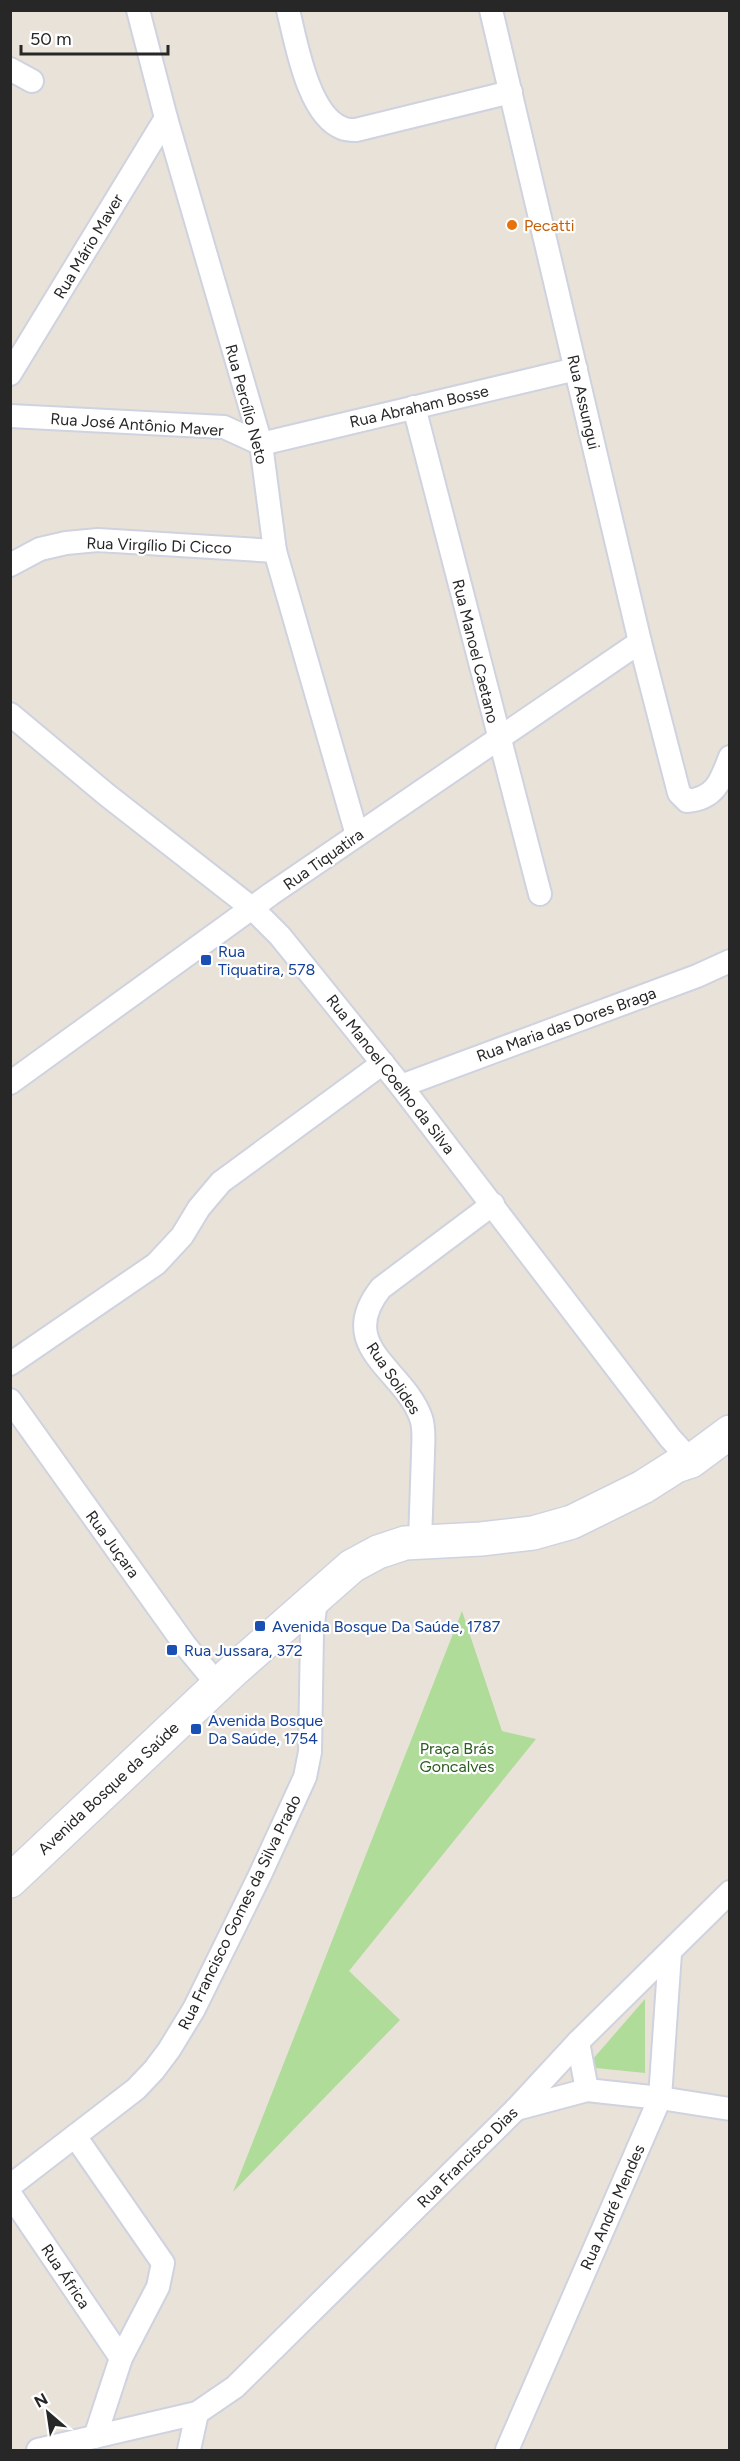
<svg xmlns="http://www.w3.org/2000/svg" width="740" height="2461" font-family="Figtree,sans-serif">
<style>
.green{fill:#afdc99}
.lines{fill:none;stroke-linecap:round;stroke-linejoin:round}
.street-casing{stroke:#cfd2df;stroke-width:26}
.secondary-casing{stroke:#cfd2df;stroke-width:36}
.street{stroke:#fff;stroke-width:22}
.secondary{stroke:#fff;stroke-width:33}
.food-dot{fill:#e8710a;stroke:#fff;stroke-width:2}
.transit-dot{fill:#1a4fb4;stroke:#fff;stroke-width:2}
.labels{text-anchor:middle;stroke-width:4.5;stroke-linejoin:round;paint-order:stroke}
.food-label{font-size:16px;fill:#c56008;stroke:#fff;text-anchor:start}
.street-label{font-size:16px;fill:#272727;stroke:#fff}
.transit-label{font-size:16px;fill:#164399;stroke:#fff;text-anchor:start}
.park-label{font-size:16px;fill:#2a5d1e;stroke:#fff}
</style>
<rect width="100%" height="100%" fill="#e9e2d9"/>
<!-- green -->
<g class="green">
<path d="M 462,1611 L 502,1731 L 536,1739 L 349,1971 L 400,2020 L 233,2192 Z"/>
<path d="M 645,1999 L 645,2073 L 586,2067 Z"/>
</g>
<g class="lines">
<!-- street casing -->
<g class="street-casing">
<g id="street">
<path d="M 138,10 L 166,118 L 261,444 L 275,551 L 357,835"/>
<path d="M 288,10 C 296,42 308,115 342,128 C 346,130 352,130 356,130 L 511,92"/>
<path d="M 491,10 L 640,642 L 679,793 L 687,801 C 715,799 721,781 730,757"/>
<path d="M 10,69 L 32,81"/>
<path d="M 10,374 L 166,118"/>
<path d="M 414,407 L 540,894"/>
<path d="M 10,416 L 224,427 L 261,444 L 576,369"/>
<path d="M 10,565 L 40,549 L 66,543 L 98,540 L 275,551"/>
<path d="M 10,714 L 107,795 L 253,909 L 280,936 L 401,1086 L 670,1438 L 691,1461"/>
<path d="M 10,1083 L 271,894 L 640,642"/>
<path d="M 401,1086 L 697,976 L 730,961"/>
<path d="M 10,1364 L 156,1264 L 182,1236 L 199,1208 L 221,1182 L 383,1063"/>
<path d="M 10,1400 L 185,1645 L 218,1685"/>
<path d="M 420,1541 C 421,1512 422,1483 423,1454 C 423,1443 425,1429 421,1418 C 404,1369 334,1347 381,1288 L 493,1204"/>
<path d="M 578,2042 L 587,2090"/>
<path d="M 516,2109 L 587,2090 L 660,2098 L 730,2109"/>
<path d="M 75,2136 L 163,2263 L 158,2287 L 121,2358 L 95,2437"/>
<path d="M 10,2186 L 136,2089 L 154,2070 L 169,2050 L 194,2009 L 260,1875 L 305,1777 L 310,1752 L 312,1632 L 316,1600"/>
<path d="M 10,2194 L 121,2358"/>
<path d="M 38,2450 L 197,2413 L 235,2387 L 516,2109 L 578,2042 L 730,1892"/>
<path d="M 189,2450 L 197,2413"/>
<path d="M 507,2450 L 660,2098 L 670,1953"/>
</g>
</g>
<!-- secondary casing -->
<g class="secondary-casing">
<path id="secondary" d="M 10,1881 L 235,1669 L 352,1566 L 378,1552 L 405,1543 L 481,1539 L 533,1533 L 572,1522 L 643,1487 L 676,1466 L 691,1461 L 730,1432"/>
</g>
<!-- street -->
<use href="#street" class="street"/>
<!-- secondary -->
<use href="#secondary" class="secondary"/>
</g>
<!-- markers -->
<circle class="food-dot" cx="512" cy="225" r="6"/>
<g class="transit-dot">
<rect x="200" y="954" width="12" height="12" rx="3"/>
<rect x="254" y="1620" width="12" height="12" rx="3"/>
<rect x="166" y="1644" width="12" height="12" rx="3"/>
<rect x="190" y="1723" width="12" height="12" rx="3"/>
</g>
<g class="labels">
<!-- food labels -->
<g class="food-label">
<text x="524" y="231">Pecatti</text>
</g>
<!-- street labels -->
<g class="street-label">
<text transform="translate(88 246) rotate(-59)" y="6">Rua Mário Maver</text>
<text transform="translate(584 402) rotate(77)" y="6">Rua Assungui</text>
<text transform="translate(247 404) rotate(75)" y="6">Rua Percílio Neto</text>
<text transform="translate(419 406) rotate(-13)" y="6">Rua Abraham Bosse</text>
<text transform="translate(137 424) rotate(4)" y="6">Rua José Antônio Maver</text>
<text transform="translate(159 545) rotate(2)" y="6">Rua Virgílio Di Cicco</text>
<text transform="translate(476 651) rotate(76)" y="6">Rua Manoel Caetano</text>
<text transform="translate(323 859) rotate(-35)" y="6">Rua Tiquatira</text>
<text transform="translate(566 1024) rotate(-20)" y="6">Rua Maria das Dores Braga</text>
<text transform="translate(391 1074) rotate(52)" y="6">Rua Manoel Coelho da Silva</text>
<text transform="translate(394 1378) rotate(56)" y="6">Rua Solides</text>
<text transform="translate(113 1544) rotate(54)" y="6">Rua Juçara</text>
<text transform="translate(108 1788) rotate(-43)" y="6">Avenida Bosque da Saúde</text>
<text transform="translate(239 1912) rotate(-64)" y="6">Rua Francisco Gomes da Silva Prado</text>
<text transform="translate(467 2157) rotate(-45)" y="6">Rua Francisco Dias</text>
<text transform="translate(612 2207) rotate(-66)" y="6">Rua André Mendes</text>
<text transform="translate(66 2276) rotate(56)" y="6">Rua África</text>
</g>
<!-- transit labels -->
<g class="transit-label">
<text x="218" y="957">Rua<tspan x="218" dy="18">Tiquatira, 578</tspan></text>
<text x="272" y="1632">Avenida Bosque Da Saúde, 1787</text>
<text x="184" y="1656">Rua Jussara, 372</text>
<text x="208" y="1726">Avenida Bosque<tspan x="208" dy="18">Da Saúde, 1754</tspan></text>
</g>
<!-- park labels -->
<g class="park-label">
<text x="457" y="1754">Praça Brás<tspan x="457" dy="18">Goncalves</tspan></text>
</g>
</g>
<!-- border -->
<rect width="740" height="2461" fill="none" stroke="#272727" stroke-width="24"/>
<!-- north arrow -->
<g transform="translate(48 2413) rotate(331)" stroke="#ffffff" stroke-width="4.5" paint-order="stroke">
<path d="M0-4.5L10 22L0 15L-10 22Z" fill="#272727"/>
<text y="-9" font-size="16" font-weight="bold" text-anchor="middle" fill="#272727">N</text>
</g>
<!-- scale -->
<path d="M21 45v9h147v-9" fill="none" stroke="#272727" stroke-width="3"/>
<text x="30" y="45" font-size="18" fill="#272727" stroke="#ffffff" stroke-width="4.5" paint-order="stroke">50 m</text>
</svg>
